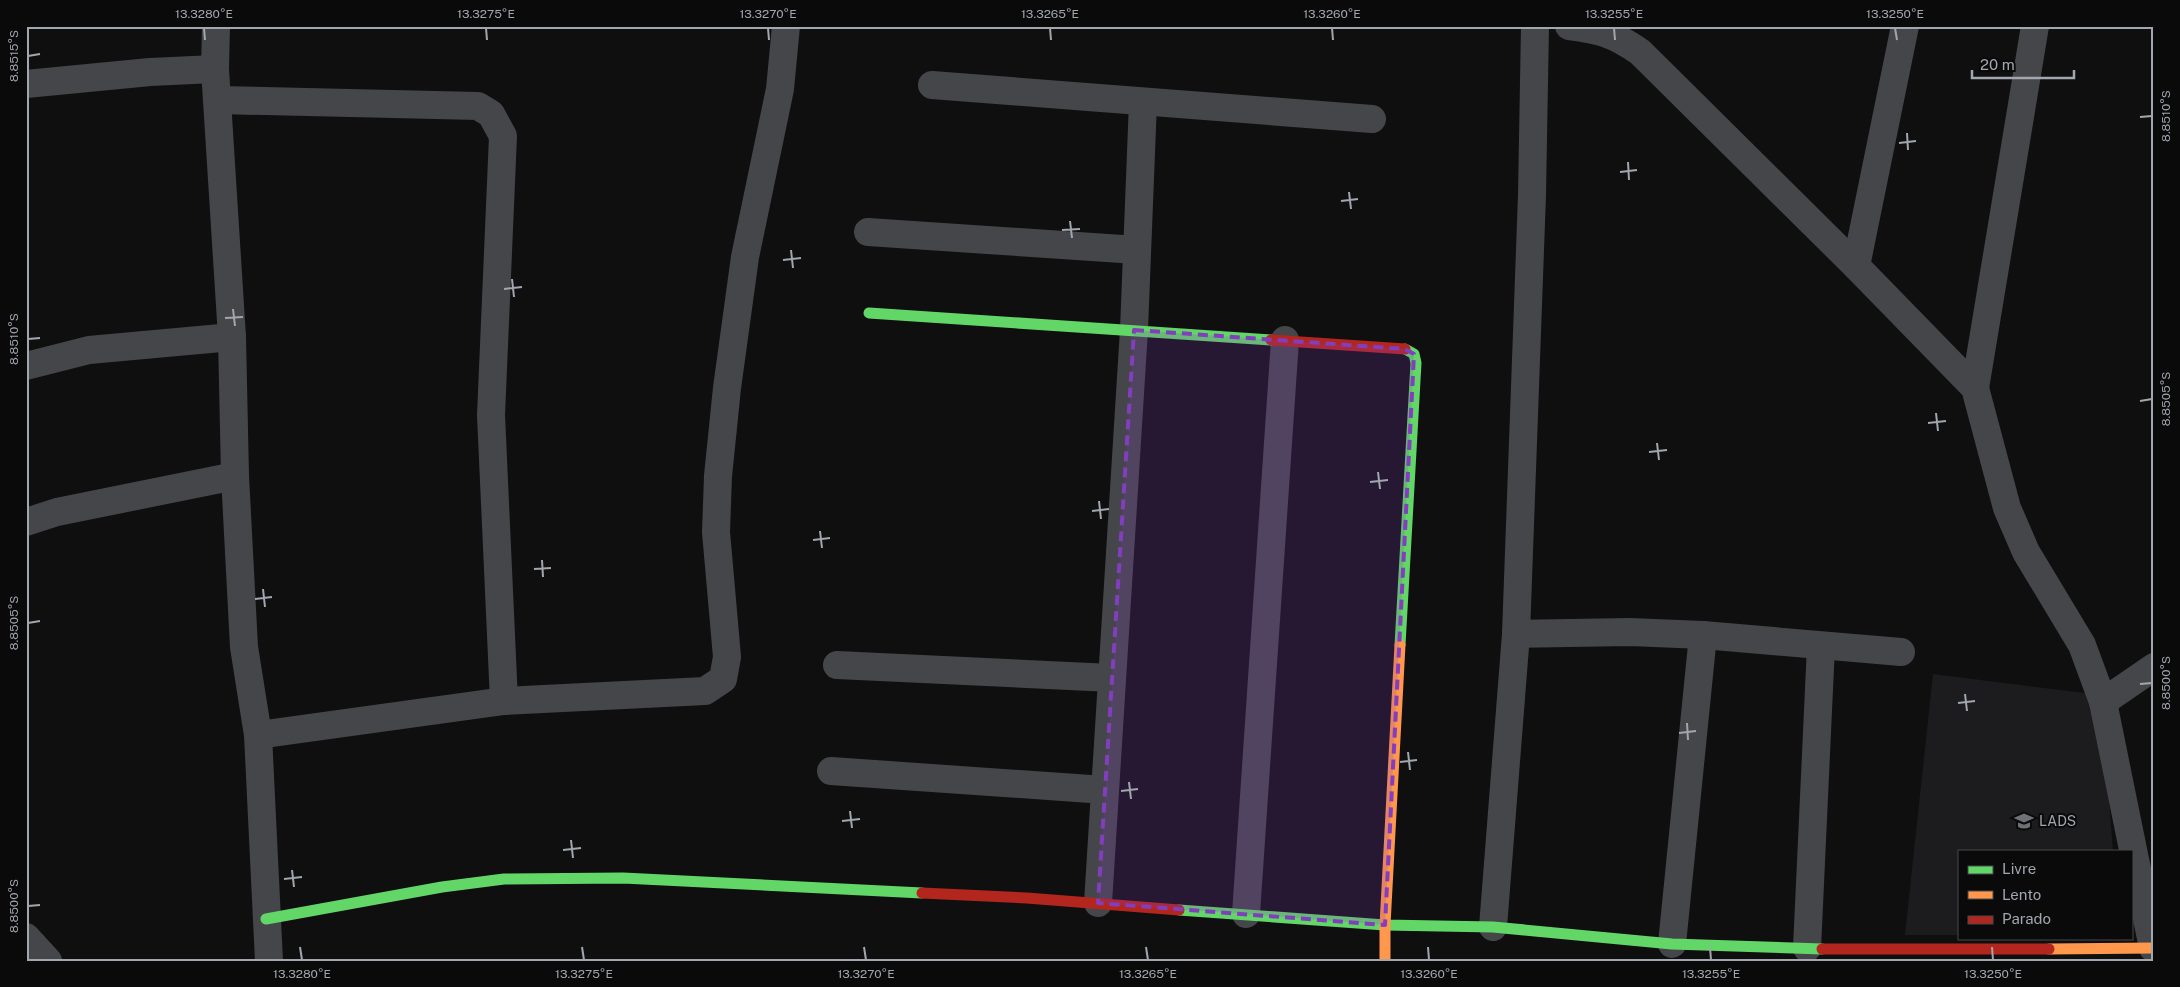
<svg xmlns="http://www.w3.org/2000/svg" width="2180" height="987" font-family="'Public Sans',sans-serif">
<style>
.built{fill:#1c1c1e}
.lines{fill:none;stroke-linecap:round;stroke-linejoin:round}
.street{stroke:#454649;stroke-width:28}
.fast{stroke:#63d668;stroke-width:11}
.slow{stroke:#ff974d;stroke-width:11}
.jam{stroke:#b3261e;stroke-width:11}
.marked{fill:#813ebd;fill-opacity:0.2;stroke:#813ebd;stroke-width:4;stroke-dasharray:10 6;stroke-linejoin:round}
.ticks{fill:none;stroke:#a2a6af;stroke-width:2}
.labels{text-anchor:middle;stroke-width:4;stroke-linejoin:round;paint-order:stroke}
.poi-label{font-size:14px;fill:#a2a6af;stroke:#0a0a0b;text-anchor:start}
.neatline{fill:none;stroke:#a2a6af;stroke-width:2}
.ticks-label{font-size:12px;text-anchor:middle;fill:#a2a6af}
</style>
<rect width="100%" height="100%" fill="#0f0f10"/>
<!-- built -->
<path class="built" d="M 1933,674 L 2101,695 L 2113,851 L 1959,851 L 1959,935 L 1905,935 Z"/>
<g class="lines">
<!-- street -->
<g class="street">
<path d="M 216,26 L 215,69 L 232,337 L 235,476 L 244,647 L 258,735 L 269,961"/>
<path d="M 1569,26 C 1601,30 1614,34 1640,52 L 1856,266 L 1975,388 L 2007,508 L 2026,552 L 2082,645 L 2103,702 L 2153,948"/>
<path d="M 26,84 L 150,72 L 215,69"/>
<path d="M 932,85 L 1372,119"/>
<path d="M 218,100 L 478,106 L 491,114 L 503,136 L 491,415 L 504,701"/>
<path d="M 868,232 L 1137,250"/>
<path d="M 1856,266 L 1905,26"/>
<path d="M 26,366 L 89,350 L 232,337"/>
<path d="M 1975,388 L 2035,26"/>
<path d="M 26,522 L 57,512 L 235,476"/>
<path d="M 1516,634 L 1630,632 L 1703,635 L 1901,652"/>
<path d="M 837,665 L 1112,678"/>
<path d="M 2103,702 L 2154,667"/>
<path d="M 258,735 L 504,701 L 705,691 L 723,679 L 727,657 L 716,532 L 718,476 L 727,388 L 745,257 L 780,89 L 786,26"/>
<path d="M 831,771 L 1105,790"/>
<path d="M 1098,903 L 1134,330 L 1143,102"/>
<path d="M 1246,914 L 1285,340"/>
<path d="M 1493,927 L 1516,634 L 1532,195 L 1535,26"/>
<path d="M 26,937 L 48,961"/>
<path d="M 1672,944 L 1703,635"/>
<path d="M 1807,948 L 1821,646"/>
</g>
<!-- fast -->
<g class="fast">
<path d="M 869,313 L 1271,340"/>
<path d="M 1400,645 L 1416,363 L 1414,354 L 1405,349"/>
<path d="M 1179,910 L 1385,925 L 1493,927 L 1672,944 L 1822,949"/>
<path d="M 266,919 L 442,887 L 504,879 L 623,878 L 922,893"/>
</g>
<!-- slow -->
<g class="slow">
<path d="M 2049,949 L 2154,948"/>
<path d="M 1385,961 L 1385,925 L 1400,645"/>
</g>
<!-- jam -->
<g class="jam">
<path d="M 1271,340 L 1405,349"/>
<path d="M 922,893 L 1027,898 L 1179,910"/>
<path d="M 1822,949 L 2049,949"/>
</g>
</g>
<!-- marked area -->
<path class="marked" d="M 1134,330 L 1405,349 L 1414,354 L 1385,925 L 1098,903 Z"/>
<!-- ticks -->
<path class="ticks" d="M 204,28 L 205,40M 486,28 L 487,40M 768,28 L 769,40M 1050,28 L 1051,40M 1332,28 L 1333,40M 1614,28 L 1615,40M 1895,28 L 1897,40M 28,56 L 40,54M 2140,117 L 2152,116M 1907,133 L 1908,150M 1899,143 L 1916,141M 1628,162 L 1629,180M 1620,172 L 1637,170M 1349,192 L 1351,209M 1341,201 L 1358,199M 1070,221 L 1072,238M 1062,230 L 1080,229M 791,250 L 793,268M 783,260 L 801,258M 512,279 L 514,297M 504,289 L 522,287M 233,309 L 235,326M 225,318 L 243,317M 28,339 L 40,338M 2140,401 L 2152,399M 1936,413 L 1938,431M 1928,423 L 1946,421M 1657,443 L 1659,460M 1649,452 L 1667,450M 1378,472 L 1380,489M 1370,482 L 1388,480M 1099,501 L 1101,519M 1092,511 L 1109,509M 820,531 L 822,548M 813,540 L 830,538M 542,560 L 543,577M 534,569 L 551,568M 263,589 L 265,607M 255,599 L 272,597M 28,623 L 40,621M 2140,684 L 2152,683M 1965,694 L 1967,711M 1958,703 L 1975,701M 1687,723 L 1688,740M 1679,733 L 1696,731M 1408,752 L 1410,770M 1400,762 L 1417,760M 1129,782 L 1131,799M 1121,791 L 1138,789M 850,811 L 852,828M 842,821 L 860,819M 571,840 L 573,858M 563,850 L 581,848M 292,870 L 294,887M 284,879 L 302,877M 28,906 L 40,905M 300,947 L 302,960M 582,947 L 584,960M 864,947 L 866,960M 1146,947 L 1148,960M 1428,947 L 1429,960M 1710,947 L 1711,960M 1992,947 L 1993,960"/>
<!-- icons -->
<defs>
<g id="university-bare" transform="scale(1.5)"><path d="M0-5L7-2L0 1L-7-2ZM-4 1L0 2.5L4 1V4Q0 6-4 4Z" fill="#6f7177" stroke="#0a0a0b" stroke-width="2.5" paint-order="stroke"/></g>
</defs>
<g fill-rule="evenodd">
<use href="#university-bare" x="2024" y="821"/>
</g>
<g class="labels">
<!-- poi labels -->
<g class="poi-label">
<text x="2039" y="826">LADS</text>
</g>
</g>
<!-- border -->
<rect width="2180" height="987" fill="none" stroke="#0a0a0b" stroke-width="55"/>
<!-- legend -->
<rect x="1958" y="850" width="175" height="90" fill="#0a0a0b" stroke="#47484d"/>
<rect x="1968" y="866" width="25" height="8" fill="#63d668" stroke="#47484d"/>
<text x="2002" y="874" font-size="15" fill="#a2a6af">Livre</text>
<rect x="1968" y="891" width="25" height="8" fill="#ff974d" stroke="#47484d"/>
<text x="2002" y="900" font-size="15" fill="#a2a6af">Lento</text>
<rect x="1968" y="916" width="25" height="8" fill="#b3261e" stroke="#47484d"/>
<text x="2002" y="924" font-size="15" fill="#a2a6af">Parado</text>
<!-- scale -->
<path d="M1972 70v8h102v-8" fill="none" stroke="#a2a6af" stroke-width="2.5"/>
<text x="1980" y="70" font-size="15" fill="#a2a6af" stroke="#0a0a0b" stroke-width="4" paint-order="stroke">20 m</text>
<rect x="28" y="28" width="2124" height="932" class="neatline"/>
<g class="ticks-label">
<text x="204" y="18">13.3280°E</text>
<text x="486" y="18">13.3275°E</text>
<text x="768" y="18">13.3270°E</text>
<text x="1050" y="18">13.3265°E</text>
<text x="1332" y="18">13.3260°E</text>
<text x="1614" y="18">13.3255°E</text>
<text x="1895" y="18">13.3250°E</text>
<text transform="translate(14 56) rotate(-90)" y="4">8.8515°S</text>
<text transform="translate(2166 116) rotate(-90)" y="4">8.8510°S</text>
<text transform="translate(14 339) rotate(-90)" y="4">8.8510°S</text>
<text transform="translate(2166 399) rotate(-90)" y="4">8.8505°S</text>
<text transform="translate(14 623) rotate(-90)" y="4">8.8505°S</text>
<text transform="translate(2166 683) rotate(-90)" y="4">8.8500°S</text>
<text transform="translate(14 906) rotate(-90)" y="4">8.8500°S</text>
<text x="302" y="978">13.3280°E</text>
<text x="584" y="978">13.3275°E</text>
<text x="866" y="978">13.3270°E</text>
<text x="1148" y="978">13.3265°E</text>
<text x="1429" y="978">13.3260°E</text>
<text x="1711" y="978">13.3255°E</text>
<text x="1993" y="978">13.3250°E</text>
</g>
</svg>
